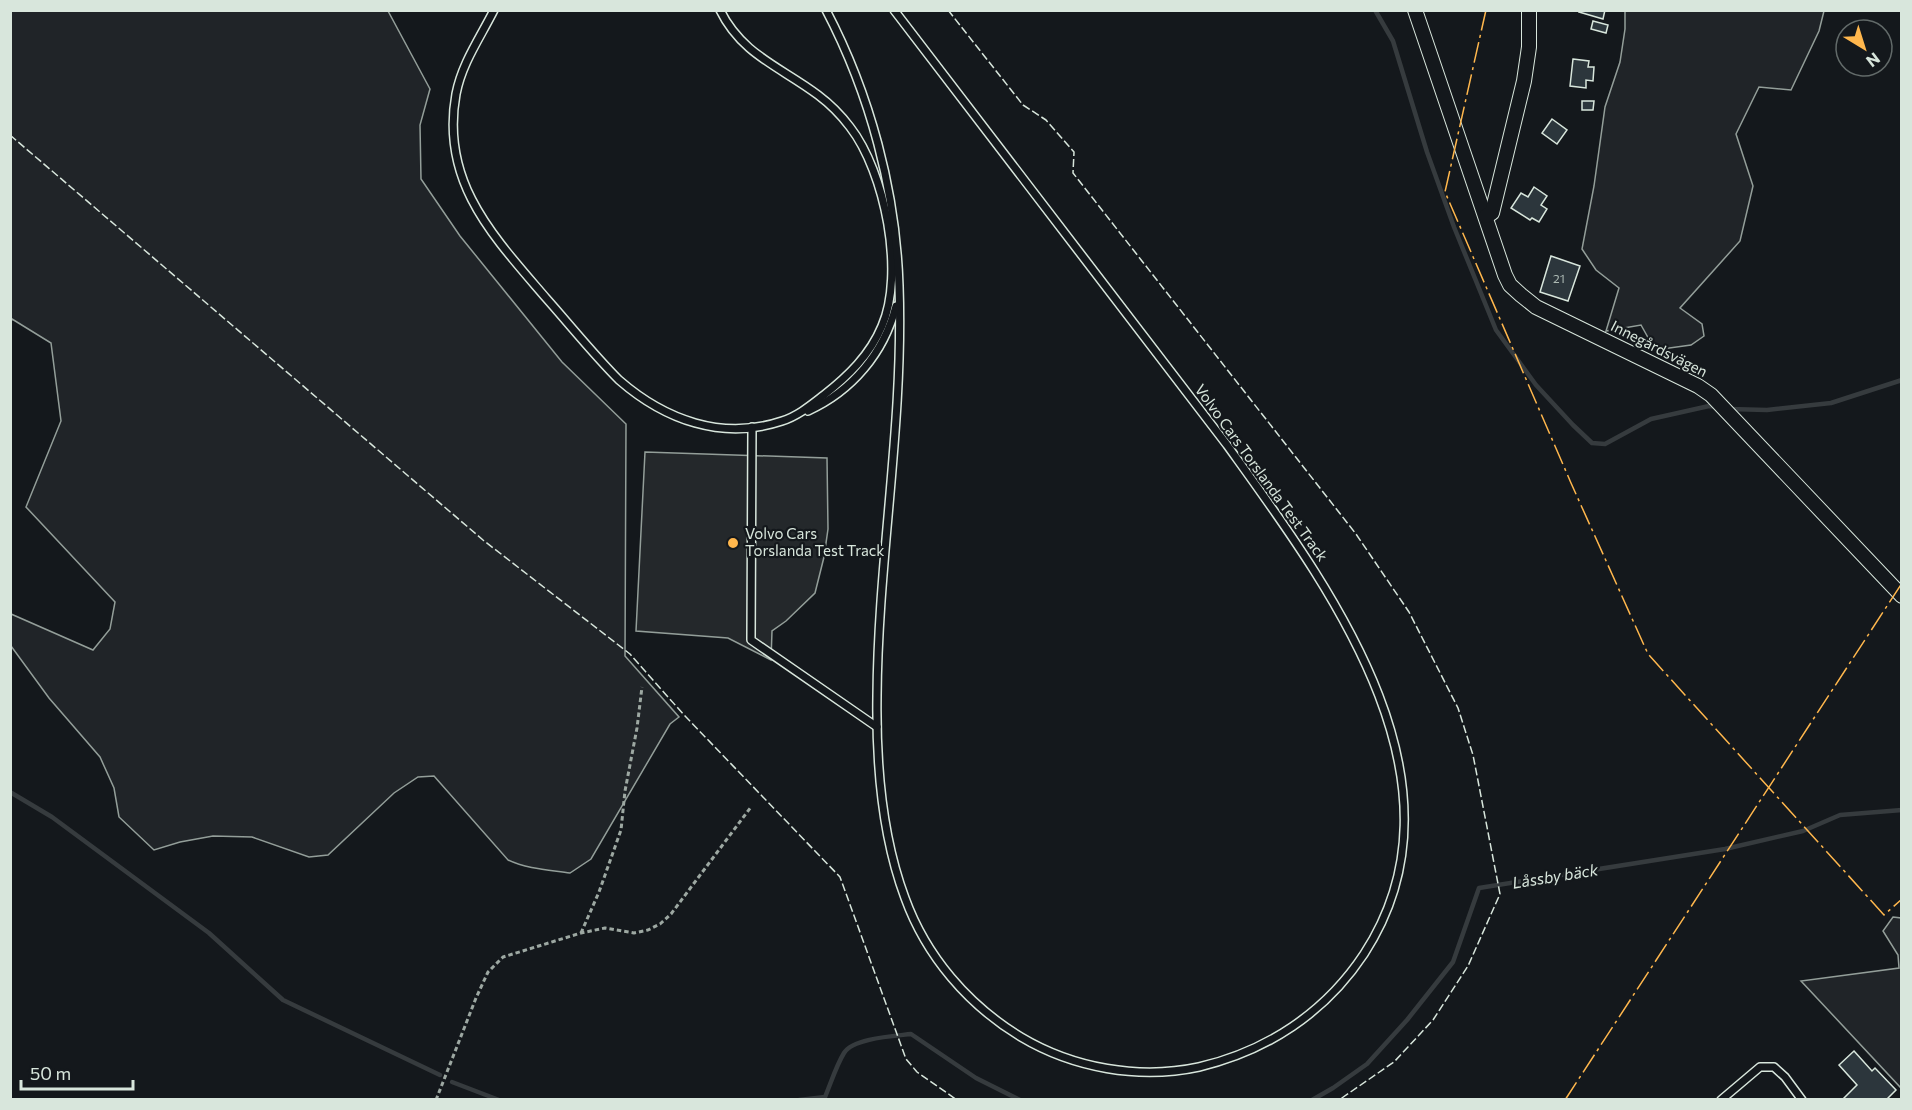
<svg xmlns="http://www.w3.org/2000/svg" width="1912" height="1110" font-family="Commissioner,sans-serif">
<style>
.green{fill:#202428;stroke:#939e99;stroke-width:1.5}
.parking{fill:#24282b;stroke:#939e99;stroke-width:1.5}
.lines{fill:none;stroke-linecap:round;stroke-linejoin:round}
.stream{stroke:#363b3e;stroke-width:4.5}
.building{fill:#2c363c;stroke:#d8e6dc;stroke-width:1.5}
.service-casing{stroke:#d8e6dc;stroke-width:10}
.minor-casing{stroke:#d8e6dc;stroke-width:16}
.path{stroke:#9da8a2;stroke-width:3;stroke-dasharray:4.5 3;stroke-linecap:butt}
.service{stroke:#14181c;stroke-width:7}
.minor{stroke:#14181c;stroke-width:14}
.fence{stroke:#d8e6dc;stroke-width:1.5;stroke-dasharray:8 3;stroke-linecap:butt}
.power{stroke:#ffb74d;stroke-width:1.5;stroke-dasharray:21 4.5 3 4.5;stroke-linecap:butt}
.poi-dot{fill:#ffb74d;stroke:#14181c;stroke-width:2}
.labels{text-anchor:middle;stroke-width:4.5;stroke-linejoin:round;paint-order:stroke}
.number-label{font-size:12px;fill:#adbab4}
.street-label{font-size:15px;fill:#d8e6dc;stroke:#14181c}
.poi-label{font-size:15px;fill:#d8e6dc;stroke:#14181c;text-anchor:start}
.water-label{font-size:16px;font-style:italic;fill:#d8e6dc;stroke:#14181c}
</style>
<rect width="100%" height="100%" fill="#14181c"/>
<!-- green -->
<g class="green">
<path d="M 11,10 L 388,11 L 430,89 L 420,125 L 421,179 L 460,236 L 562,362 L 626,424 L 625,656 L 679,717 L 670,724 L 591,859 L 570,873 C 550,870 527,869 508,860 L 434,776 L 418,777 L 394,793 L 328,855 L 309,857 L 252,837 L 213,836 L 180,842 L 154,850 L 119,817 L 114,788 L 100,757 L 49,698 L 11,646 L 11,614 L 93,650 L 110,629 L 115,602 L 26,507 L 61,421 L 51,343 L 12,319 L 11,322 Z"/>
<path d="M 1625,11 L 1824,11 L 1819,31 L 1791,90 L 1759,87 L 1736,134 L 1753,186 L 1740,241 L 1680,308 L 1702,324 L 1704,336 L 1691,345 L 1655,350 L 1641,325 L 1606,331 L 1619,288 L 1596,270 L 1582,249 L 1594,186 L 1605,107 L 1620,62 L 1625,29 Z"/>
<path d="M 1893,917 L 1901,918 L 1901,1088 L 1801,981 L 1899,968 L 1898,955 L 1883,931 Z"/>
</g>
<!-- parking -->
<path class="parking" d="M 645,452 L 827,458 L 828,529 L 824,557 L 815,593 L 786,621 L 772,631 L 771,660 L 728,638 L 636,631 Z"/>
<g class="lines">
<!-- stream -->
<g class="stream">
<path d="M 1375,10 L 1393,41 L 1427,152 L 1454,227 L 1496,330 L 1536,385 L 1573,425 L 1592,443 L 1605,444 L 1651,419 L 1709,406 L 1717,407"/>
<path d="M 1729,409 L 1767,410 L 1831,403 L 1902,380"/>
<path d="M 10,792 L 52,817 L 209,933 L 283,1000 L 440,1075"/>
<path d="M 452,1082 L 499,1100"/>
<path d="M 799,1100 L 825,1097 C 831,1083 836,1066 844,1053 C 853,1038 895,1036 911,1034 L 976,1078 L 1020,1100"/>
<path d="M 1312,1100 L 1333,1088 L 1367,1064 L 1407,1020 L 1453,962 L 1479,888 L 1725,849 L 1803,831 L 1840,815 L 1902,810"/>
</g>
</g>
<!-- building -->
<g class="building">
<path d="M 1580,10 L 1605,10 L 1603,19 L 1579,12 Z"/>
<path d="M 1593,21 L 1608,25 L 1606,33 L 1591,29 Z"/>
<path d="M 1573,59 L 1589,61 L 1588,67 L 1594,67 L 1593,81 L 1586,80 L 1586,88 L 1570,86 Z"/>
<path d="M 1582,101 L 1594,101 L 1593,110 L 1582,110 Z"/>
<path d="M 1552,119 L 1567,130 L 1557,144 L 1542,133 Z"/>
<path d="M 1534,187 L 1547,196 L 1541,205 L 1547,209 L 1539,222 L 1532,218 L 1530,220 L 1511,208 L 1521,193 L 1528,197 Z"/>
<path d="M 1551,256 L 1580,266 L 1568,301 L 1540,292 Z"/>
<path d="M 1854,1051 L 1872,1071 L 1875,1068 L 1896,1090 L 1886,1100 L 1842,1100 L 1857,1085 L 1839,1065 Z"/>
</g>
<g class="lines">
<!-- service casing -->
<g class="service-casing">
<g id="service">
<path d="M 494,10 C 480,38 462,63 456,94 C 440,182 493,236 546,298 C 570,325 593,354 619,380 C 665,420 722,441 782,421 C 798,416 811,405 824,395 C 848,376 870,355 882,326 C 905,273 885,172 850,127 C 841,115 830,104 818,95 C 781,67 742,55 720,10"/>
<path d="M 826,10 C 870,94 896,191 899,286 C 904,423 878,559 877,696 C 876,763 881,834 905,898 C 926,956 968,1005 1021,1037 C 1073,1068 1139,1080 1199,1067 C 1267,1051 1325,1013 1364,954 C 1477,781 1327,584 1227,445 L 894,10"/>
<path d="M 808,411 C 852,391 884,353 896,306"/>
<path d="M 752,427 L 751,640 L 877,727"/>
<path d="M 1721,1100 L 1760,1067 L 1774,1067 L 1785,1077 L 1802,1100"/>
</g>
</g>
<!-- minor casing -->
<g class="minor-casing">
<g id="minor">
<path d="M 1415,10 L 1505,275 L 1510,285 L 1521,295 L 1536,307 L 1698,386 L 1711,395 L 1902,596"/>
<path d="M 1486,216 L 1492,213 L 1524,81 L 1529,47 L 1529,10"/>
</g>
</g>
<!-- path -->
<g class="path">
<path d="M 581,933 L 599,892 L 621,830 L 625,791 L 637,728 L 642,687"/>
<path d="M 436,1100 L 476,998 L 488,972 L 503,957 L 581,933 L 605,928 L 634,933 L 648,930 L 660,924 L 671,914 L 751,807"/>
</g>
<!-- service -->
<use href="#service" class="service"/>
<!-- minor -->
<use href="#minor" class="minor"/>
<!-- fence -->
<g class="fence">
<path d="M 948,10 L 1023,105 L 1046,120 L 1074,152 L 1073,173 L 1356,534 L 1409,612 L 1458,708 L 1473,755 L 1500,894 L 1468,966 L 1433,1020 L 1394,1062 L 1339,1100"/>
<path d="M 10,135 L 483,540 L 630,654 L 684,715 L 840,877 L 906,1059 L 917,1072 L 957,1100"/>
</g>
<!-- power -->
<g class="power">
<path d="M 1486,10 L 1445,192 L 1571,483 L 1648,654 L 1884,915 L 1902,899"/>
<path d="M 1565,1100 L 1902,583"/>
</g>
</g>
<!-- markers -->
<circle class="poi-dot" cx="733" cy="543" r="6"/>
<g class="labels">
<!-- number labels -->
<g class="number-label">
<text x="1559" y="283">21</text>
</g>
<!-- street labels -->
<g class="street-label">
<text transform="translate(1659 349) rotate(27)" y="5">Innegårdsvägen</text>
<text transform="translate(1261 473) rotate(54)" y="5">Volvo Cars Torslanda Test Track</text>
</g>
<!-- poi labels -->
<g class="poi-label">
<text x="745" y="539">Volvo Cars<tspan x="745" dy="17">Torslanda Test Track</tspan></text>
</g>
<!-- water labels -->
<g class="water-label">
<text transform="translate(1555 876) rotate(-9)" y="6">Låssby bäck</text>
</g>
</g>
<!-- border -->
<rect width="1912" height="1110" fill="none" stroke="#d8e6dc" stroke-width="24"/>
<!-- north arrow -->
<g transform="translate(1864 48) rotate(142)"><circle r="28" fill="#14181c" stroke="#626a69" stroke-width="1.5"/>
<path d="M0-4.5L10 22L0 15L-10 22Z" fill="#ffb74d"/>
<text y="-9" font-size="16" font-weight="bold" text-anchor="middle" fill="#d8e6dc">N</text>
</g>
<!-- scale -->
<path d="M21 1080v9h112v-9" fill="none" stroke="#d8e6dc" stroke-width="3"/>
<text x="30" y="1080" font-size="18" fill="#d8e6dc" stroke="#14181c" stroke-width="4.5" paint-order="stroke">50 m</text>
</svg>
